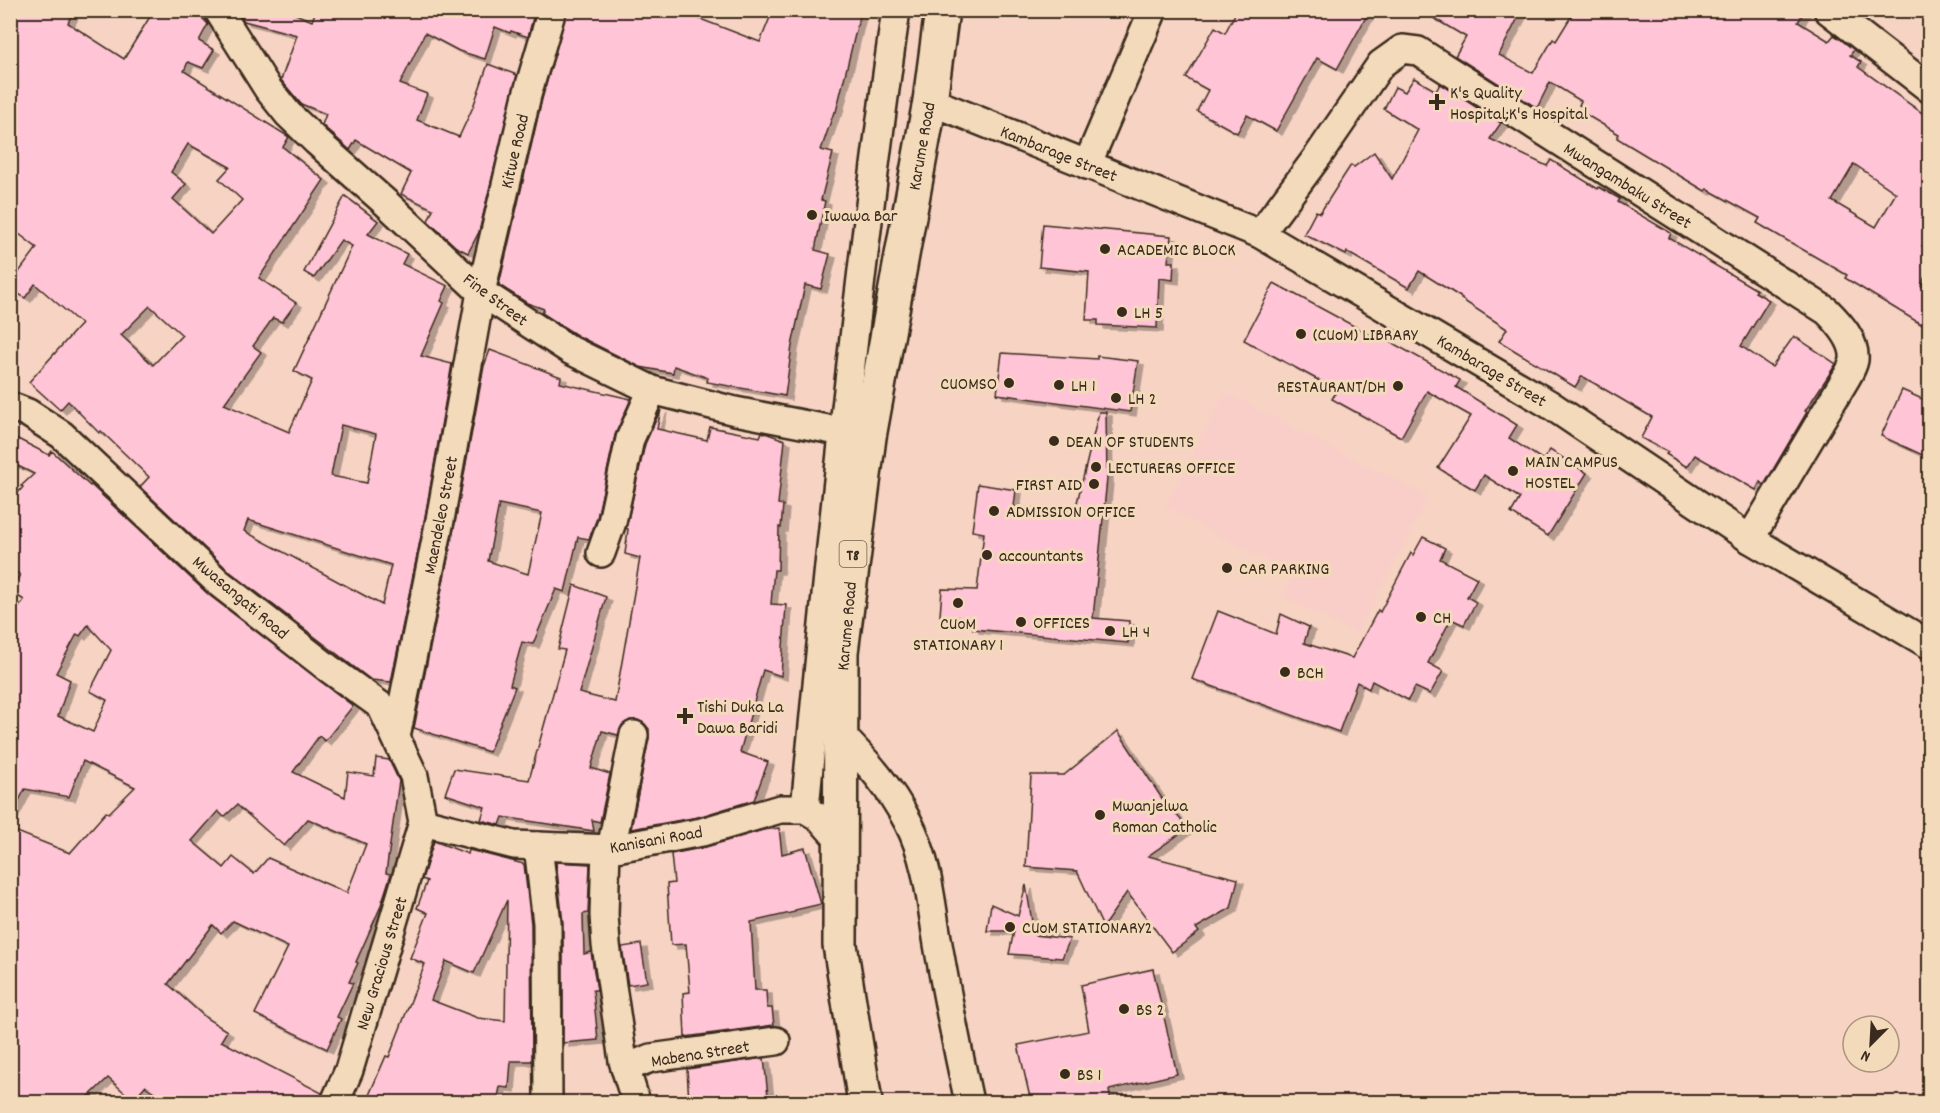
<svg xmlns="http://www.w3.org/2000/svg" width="1940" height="1113" font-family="Dekko,sans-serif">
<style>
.built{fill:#f9cec8}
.building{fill:#ffc4d6;stroke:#3b2a1e;stroke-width:1.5;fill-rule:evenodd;filter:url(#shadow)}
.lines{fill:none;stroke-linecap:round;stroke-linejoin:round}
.minor-casing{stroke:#3b2a1e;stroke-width:32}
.highway-casing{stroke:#3b2a1e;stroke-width:38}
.minor{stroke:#f2daba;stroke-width:27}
.highway{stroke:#f2daba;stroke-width:33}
.poi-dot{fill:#3b2a1e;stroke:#f2daba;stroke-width:2}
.labels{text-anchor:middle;stroke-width:6;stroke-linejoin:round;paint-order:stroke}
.shield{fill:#f2daba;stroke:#725f4d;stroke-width:1.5}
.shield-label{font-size:16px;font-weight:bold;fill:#3b2a1e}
.poi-label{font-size:18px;fill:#3b2a1e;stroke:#f2daba;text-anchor:start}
.street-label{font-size:18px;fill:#3b2a1e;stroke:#f2daba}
</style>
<defs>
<filter id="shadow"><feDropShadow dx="6" dy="4" stdDeviation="0" flood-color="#0004"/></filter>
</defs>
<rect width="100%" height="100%" fill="#f6d3c2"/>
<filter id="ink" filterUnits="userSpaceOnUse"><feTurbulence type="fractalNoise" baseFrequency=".0167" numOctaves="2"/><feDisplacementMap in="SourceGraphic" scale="12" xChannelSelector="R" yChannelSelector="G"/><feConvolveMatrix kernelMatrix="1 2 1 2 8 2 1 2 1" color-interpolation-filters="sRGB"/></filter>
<g filter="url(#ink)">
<!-- built -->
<path class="built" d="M 1225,392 L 1428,497 L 1357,634 L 1282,596 L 1293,574 L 1165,507 Z"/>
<!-- building -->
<g class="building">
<path d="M 10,10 L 74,10 L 68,23 L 124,59 L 154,10 L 202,10 L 203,14 L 201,17 L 208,24 L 199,41 L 214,50 L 203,68 L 188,62 L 184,71 L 289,137 L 283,147 L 324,180 L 259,278 L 296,303 L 282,322 L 273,318 L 253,346 L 261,352 L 224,404 L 289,432 L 312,380 L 294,371 L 352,246 L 341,240 L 314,278 L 304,272 L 345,196 L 378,221 L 368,234 L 407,254 L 402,264 L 448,286 L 441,301 L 444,303 L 421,356 L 452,364 L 425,517 L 391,682 L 371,680 L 229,571 L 140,487 L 149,477 L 101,431 L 99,433 L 68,401 L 60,410 L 29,382 L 81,324 L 35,284 L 25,298 L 10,288 L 10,284 L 37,248 L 10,227 ZM 188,144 L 230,167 L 219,179 L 242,200 L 211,234 L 173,199 L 186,184 L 171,172 ZM 150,306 L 182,335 L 153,365 L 121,335 ZM 341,425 L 376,434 L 367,483 L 331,476 ZM 248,520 L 391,565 L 382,605 L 244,531 Z"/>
<path d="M 237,10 L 286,10 L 312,21 L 316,10 L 535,10 L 528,37 L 511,31 L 510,33 L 495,27 L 485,59 L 459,51 L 425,33 L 400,84 L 427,94 L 417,120 L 459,137 L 473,107 L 488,64 L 517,75 L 479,232 L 468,253 L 456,247 L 428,221 L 433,209 L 401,194 L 411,173 L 356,140 L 350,150 L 322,125 L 326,114 L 301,104 L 281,80 L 297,35 L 244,21 Z"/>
<path d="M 567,10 L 677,10 L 760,42 L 773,10 L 861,10 L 836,112 L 834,112 L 821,150 L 833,153 L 821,200 L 825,201 L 815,250 L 830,254 L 821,289 L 805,285 L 792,346 L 785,396 L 707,382 L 708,378 L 674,366 L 673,373 L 640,367 L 578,336 L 542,313 L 544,309 L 527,303 L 499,285 L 542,99 Z"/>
<path d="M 1237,10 L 1370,10 L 1337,69 L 1317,58 L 1276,131 L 1247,115 L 1237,133 L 1197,111 L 1208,90 L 1186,78 L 1215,27 L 1225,33 Z"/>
<path d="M 1420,10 L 1522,10 L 1499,55 L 1533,73 L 1553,39 L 1556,41 L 1575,10 L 1805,10 L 1798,22 L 1829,41 L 1834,35 L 1839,38 L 1854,50 L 1850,55 L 1861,62 L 1858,67 L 1929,118 L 1929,233 L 1922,246 L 1929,250 L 1929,268 L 1921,286 L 1929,290 L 1929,329 L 1845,278 L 1847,275 L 1757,223 L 1760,218 L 1707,189 L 1705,191 L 1617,138 L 1619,134 L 1583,113 L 1585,108 L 1579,105 L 1581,101 L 1550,82 L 1537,108 L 1455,56 L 1466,37 ZM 1854,164 L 1896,193 L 1876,227 L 1832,201 Z"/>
<path d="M 1414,78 L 1436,91 L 1440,84 L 1501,123 L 1490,139 L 1547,166 L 1551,160 L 1598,189 L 1599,187 L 1620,199 L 1618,202 L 1671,233 L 1669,238 L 1757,290 L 1755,292 L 1769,300 L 1741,346 L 1772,367 L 1794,336 L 1836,364 L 1805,411 L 1807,412 L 1764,485 L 1760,482 L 1756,490 L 1695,455 L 1687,467 L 1666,454 L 1668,452 L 1641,438 L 1652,417 L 1582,376 L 1575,387 L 1499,341 L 1507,329 L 1461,299 L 1462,298 L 1419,271 L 1409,288 L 1347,252 L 1346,255 L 1304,234 L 1316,211 L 1320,213 L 1351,165 L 1354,167 L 1374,152 L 1392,179 L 1418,130 L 1384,109 L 1395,87 L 1405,92 Z"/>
<path d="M 1043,224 L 1171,236 L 1168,262 L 1174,262 L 1173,280 L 1159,278 L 1157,328 L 1098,325 L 1098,320 L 1086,320 L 1089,272 L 1039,267 Z"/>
<path d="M 1274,283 L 1374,337 L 1376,334 L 1460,380 L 1456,387 L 1517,425 L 1509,438 L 1543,460 L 1550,450 L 1587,473 L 1548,536 L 1511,513 L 1520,498 L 1484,475 L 1475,490 L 1438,468 L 1471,416 L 1427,391 L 1401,437 L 1332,399 L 1337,390 L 1244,340 Z"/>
<path d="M 490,350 L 561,377 L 560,383 L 631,399 L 615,435 L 597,518 L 589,539 L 578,537 L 565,592 L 556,589 L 533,644 L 522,642 L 510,685 L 515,687 L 489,752 L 414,728 L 455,523 L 484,366 ZM 499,504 L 542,513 L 528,574 L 488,561 Z"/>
<path d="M 1002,353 L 1097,359 L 1097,356 L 1138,361 L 1130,412 L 997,394 Z"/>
<path d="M 1902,390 L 1929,402 L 1929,458 L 1881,436 Z"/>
<path d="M 661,409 L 657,429 L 707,440 L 710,427 L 760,437 L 762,432 L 785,440 L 778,504 L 783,505 L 781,528 L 779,527 L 778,570 L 774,570 L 771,604 L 786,605 L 781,676 L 763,670 L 740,752 L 768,762 L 754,800 L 698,817 L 631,829 L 649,738 L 649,729 L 645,724 L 638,720 L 630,720 L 622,725 L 618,735 L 602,731 L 591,768 L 610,774 L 600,822 L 592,820 L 594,831 L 503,817 L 500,825 L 481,820 L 485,807 L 445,794 L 454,769 L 529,780 L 565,650 L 558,649 L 574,585 L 606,597 L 579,693 L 615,702 L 640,558 L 625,554 L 628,529 L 626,528 L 645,444 Z"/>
<path d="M 1099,412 L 1106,412 L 1107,479 L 1093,618 L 1129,621 L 1128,643 L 973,629 L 974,618 L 940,616 L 942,589 L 977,590 L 984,533 L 972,531 L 978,484 L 1016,490 L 1014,507 L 1075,511 Z"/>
<path d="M 10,435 L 49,455 L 52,451 L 90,486 L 91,485 L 209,595 L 353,706 L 325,741 L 319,736 L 293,772 L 345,797 L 348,772 L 374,776 L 376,758 L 389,760 L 399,781 L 386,873 L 391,874 L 380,908 L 356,962 L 358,963 L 349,982 L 353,983 L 337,1017 L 341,1019 L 327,1049 L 255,1014 L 288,947 L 233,921 L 221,933 L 213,925 L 168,984 L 206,1018 L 227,1031 L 221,1041 L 322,1093 L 319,1102 L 169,1102 L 145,1086 L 133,1100 L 108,1078 L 83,1102 L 10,1102 L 10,829 L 70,853 L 106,812 L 109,813 L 135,787 L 83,761 L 69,797 L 25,789 L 10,818 L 10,619 L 24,600 L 10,591 L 20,575 L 10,567 L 10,502 L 23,487 L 21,486 L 34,474 L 10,462 ZM 88,625 L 111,650 L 90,691 L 107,700 L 93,732 L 58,716 L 70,680 L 56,673 L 77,634 L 80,636 ZM 237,805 L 284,846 L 308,819 L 366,844 L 347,893 L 268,858 L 254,874 L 233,857 L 224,868 L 192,841 L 218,811 L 224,817 Z"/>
<path d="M 1423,537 L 1445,548 L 1440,559 L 1477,578 L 1467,597 L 1476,602 L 1464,625 L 1451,619 L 1428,663 L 1443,671 L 1430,694 L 1415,687 L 1408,700 L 1372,681 L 1369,689 L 1357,682 L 1339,732 L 1192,679 L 1218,611 L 1276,634 L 1281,614 L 1309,627 L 1304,643 L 1352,658 L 1378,610 L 1380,612 L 1411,553 L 1413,555 Z"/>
<path d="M 1118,731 L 1161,797 L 1188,828 L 1148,856 L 1238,879 L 1231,908 L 1196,928 L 1199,932 L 1172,952 L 1127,892 L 1103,927 L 1077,871 L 1026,867 L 1031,775 L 1064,775 Z"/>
<path d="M 779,828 L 782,854 L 805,848 L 821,904 L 795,910 L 795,912 L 751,922 L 755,990 L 766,990 L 767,1008 L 772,1008 L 774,1025 L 685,1037 L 683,993 L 690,992 L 686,944 L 671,945 L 667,884 L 674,883 L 671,854 L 706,847 L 763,830 Z"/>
<path d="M 434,841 L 468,854 L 469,850 L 524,864 L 531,924 L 532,1061 L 511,1061 L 509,1088 L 500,1087 L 497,1102 L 366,1102 L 386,1056 L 389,1057 L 425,964 L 410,958 L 428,913 L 417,908 L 427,881 L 422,879 ZM 507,900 L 505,1021 L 478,1018 L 431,1000 L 446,961 L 474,973 Z"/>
<path d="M 556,862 L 590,864 L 588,913 L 583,914 L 584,954 L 591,952 L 597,990 L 593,990 L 598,1040 L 563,1043 L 563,923 Z"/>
<path d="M 1026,885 L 1032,922 L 1052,931 L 1033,931 L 1034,935 L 1070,939 L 1062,958 L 1009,954 L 1014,931 L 987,931 L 991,904 L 1018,916 Z"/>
<path d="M 641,944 L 647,982 L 628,985 L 622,947 Z"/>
<path d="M 1153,969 L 1177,1074 L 1109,1090 L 1111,1102 L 1031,1102 L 1018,1045 L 1089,1031 L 1081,985 Z"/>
<path d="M 764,1058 L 768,1096 L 722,1102 L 689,1102 L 687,1069 Z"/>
</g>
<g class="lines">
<!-- minor casing -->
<g class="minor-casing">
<g id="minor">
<path d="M 218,10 L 268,89 L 288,114 L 317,142 L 386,203 L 481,292 L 570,350 L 652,390 L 735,411 L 869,437"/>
<path d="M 1828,10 L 1930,89"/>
<path d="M 930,101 L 1260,234 L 1549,404 L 1750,539 L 1930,645"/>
<path d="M 1087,165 L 1153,10"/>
<path d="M 1260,234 L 1318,156 L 1381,64 L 1402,49 L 1418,51 L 1827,311 C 1839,323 1856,341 1854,360 C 1853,366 1849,373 1846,378 L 1750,539"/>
<path d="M 10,406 L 28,413 L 62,435 L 219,583 L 328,668 L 381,706 L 414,776 L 423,822 L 349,1070 L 335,1102"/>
<path d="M 601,553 L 612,522 L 630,439 L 652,390"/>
<path d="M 841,735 C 869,764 889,786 908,822 C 929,862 931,906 939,950 C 948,1001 958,1052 969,1102"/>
<path d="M 396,737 L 440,520 L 481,292 L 527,95 L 552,10"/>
<path d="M 805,809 C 830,543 858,276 896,10"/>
<path d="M 423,822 L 514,845 L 611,849 L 702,832 L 780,809 L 805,809 L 820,818 L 841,842"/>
<path d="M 538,846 L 547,923 L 548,1102"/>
<path d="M 606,848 L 604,915 L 606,945 L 623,1061 L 636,1102"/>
<path d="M 611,849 L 634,735"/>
<path d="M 625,1068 L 651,1058 L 776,1041"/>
</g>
</g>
<!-- highway casing -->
<g class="highway-casing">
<path id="highway" d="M 865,1102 L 840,945 L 841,652 L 869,437 L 930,101 L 942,10"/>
</g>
<!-- minor -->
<use href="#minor" class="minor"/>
<!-- highway -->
<use href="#highway" class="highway"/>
</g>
</g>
<!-- markers -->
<g class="poi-dot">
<path d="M1434 93h6v6h6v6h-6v6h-6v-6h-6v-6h6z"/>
<circle cx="812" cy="215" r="6"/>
<circle cx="1105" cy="249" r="6"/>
<circle cx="1122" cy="312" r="6"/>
<circle cx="1301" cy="334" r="6"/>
<circle cx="1009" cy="383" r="6"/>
<circle cx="1059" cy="385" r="6"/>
<circle cx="1398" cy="386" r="6"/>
<circle cx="1116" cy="398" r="6"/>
<circle cx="1054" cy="441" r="6"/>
<circle cx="1096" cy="467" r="6"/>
<circle cx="1513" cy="471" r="6"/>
<circle cx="1094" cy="484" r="6"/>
<circle cx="994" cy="511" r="6"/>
<circle cx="987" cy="555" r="6"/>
<circle cx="1227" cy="568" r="6"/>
<circle cx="958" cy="603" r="6"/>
<circle cx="1421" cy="617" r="6"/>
<circle cx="1021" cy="622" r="6"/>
<circle cx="1110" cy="631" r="6"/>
<circle cx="1285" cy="672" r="6"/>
<path d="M682 707h6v6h6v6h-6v6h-6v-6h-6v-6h6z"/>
<circle cx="1100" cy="815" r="6"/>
<circle cx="1010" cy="927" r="6"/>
<circle cx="1124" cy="1009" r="6"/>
<circle cx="1065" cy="1074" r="6"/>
</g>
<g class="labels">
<!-- shield labels -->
<rect class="shield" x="839.5" y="541" width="27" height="26" rx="4.5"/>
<g class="shield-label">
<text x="853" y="560">T8</text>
</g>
<!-- poi labels -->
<g class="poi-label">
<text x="1450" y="98">K's Quality<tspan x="1450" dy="21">Hospital;K's Hospital</tspan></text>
<text x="824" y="221">Iwawa Bar</text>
<text x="1117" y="255">ACADEMIC BLOCK</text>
<text x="1134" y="318">LH 5</text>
<text x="1313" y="340">(CUoM) LIBRARY</text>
<text x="997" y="389" text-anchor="end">CUOMSO</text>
<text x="1071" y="391">LH 1</text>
<text x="1386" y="392" text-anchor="end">RESTAURANT/DH</text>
<text x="1128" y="404">LH 2</text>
<text x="1066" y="447">DEAN OF STUDENTS</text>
<text x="1525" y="467">MAIN CAMPUS<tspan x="1525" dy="21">HOSTEL</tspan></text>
<text x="1108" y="473">LECTURERS OFFICE</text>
<text x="1082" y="490" text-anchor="end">FIRST AID</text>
<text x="1006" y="517">ADMISSION OFFICE</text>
<text x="999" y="561">accountants</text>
<text x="1239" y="574">CAR PARKING</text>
<text x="1433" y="623">CH</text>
<text x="1033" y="628">OFFICES</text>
<text x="958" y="629" text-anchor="middle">CUoM<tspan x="958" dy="21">STATIONARY 1</tspan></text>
<text x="1122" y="637">LH 4</text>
<text x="1297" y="678">BCH</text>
<text x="697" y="712">Tishi Duka La<tspan x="697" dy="21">Dawa Baridi</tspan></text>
<text x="1112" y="811">Mwanjelwa<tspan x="1112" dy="21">Roman Catholic</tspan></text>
<text x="1022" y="933">CUoM STATIONARY2</text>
<text x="1136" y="1015">BS 2</text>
<text x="1077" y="1080">BS 1</text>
</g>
<!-- street labels -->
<g class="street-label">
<text transform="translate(921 146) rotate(-80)" y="6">Karume Road</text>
<text transform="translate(514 151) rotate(-77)" y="6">Kitwe Road</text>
<text transform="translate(1059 153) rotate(22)" y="6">Kambarage Street</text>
<text transform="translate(1628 185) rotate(32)" y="6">Mwangambaku Street</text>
<text transform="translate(496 299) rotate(37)" y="6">Fine Street</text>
<text transform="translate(1492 370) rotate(31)" y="6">Kambarage Street</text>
<text transform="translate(440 515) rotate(-79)" y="6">Maendeleo Street</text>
<text transform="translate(241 597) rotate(40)" y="6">Mwasangati Road</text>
<text transform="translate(846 626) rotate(-85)" y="6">Karume Road</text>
<text transform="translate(656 839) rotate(-10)" y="6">Kanisani Road</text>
<text transform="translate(381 963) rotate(-73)" y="6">New Gracious Street</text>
<text transform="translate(700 1053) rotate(-9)" y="6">Mabena Street</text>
</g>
</g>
<!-- margin -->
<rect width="1940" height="1113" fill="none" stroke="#f2daba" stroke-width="36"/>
<rect x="18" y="18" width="1904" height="1077" fill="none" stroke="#3b2a1e" stroke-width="2" filter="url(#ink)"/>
<!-- north arrow -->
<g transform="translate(1871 1044) rotate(204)"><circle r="28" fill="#f2daba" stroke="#a9947c" stroke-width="1.5"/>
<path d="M0-4.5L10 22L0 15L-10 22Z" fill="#3b2a1e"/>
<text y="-9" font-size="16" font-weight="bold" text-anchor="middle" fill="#3b2a1e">N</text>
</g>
</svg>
